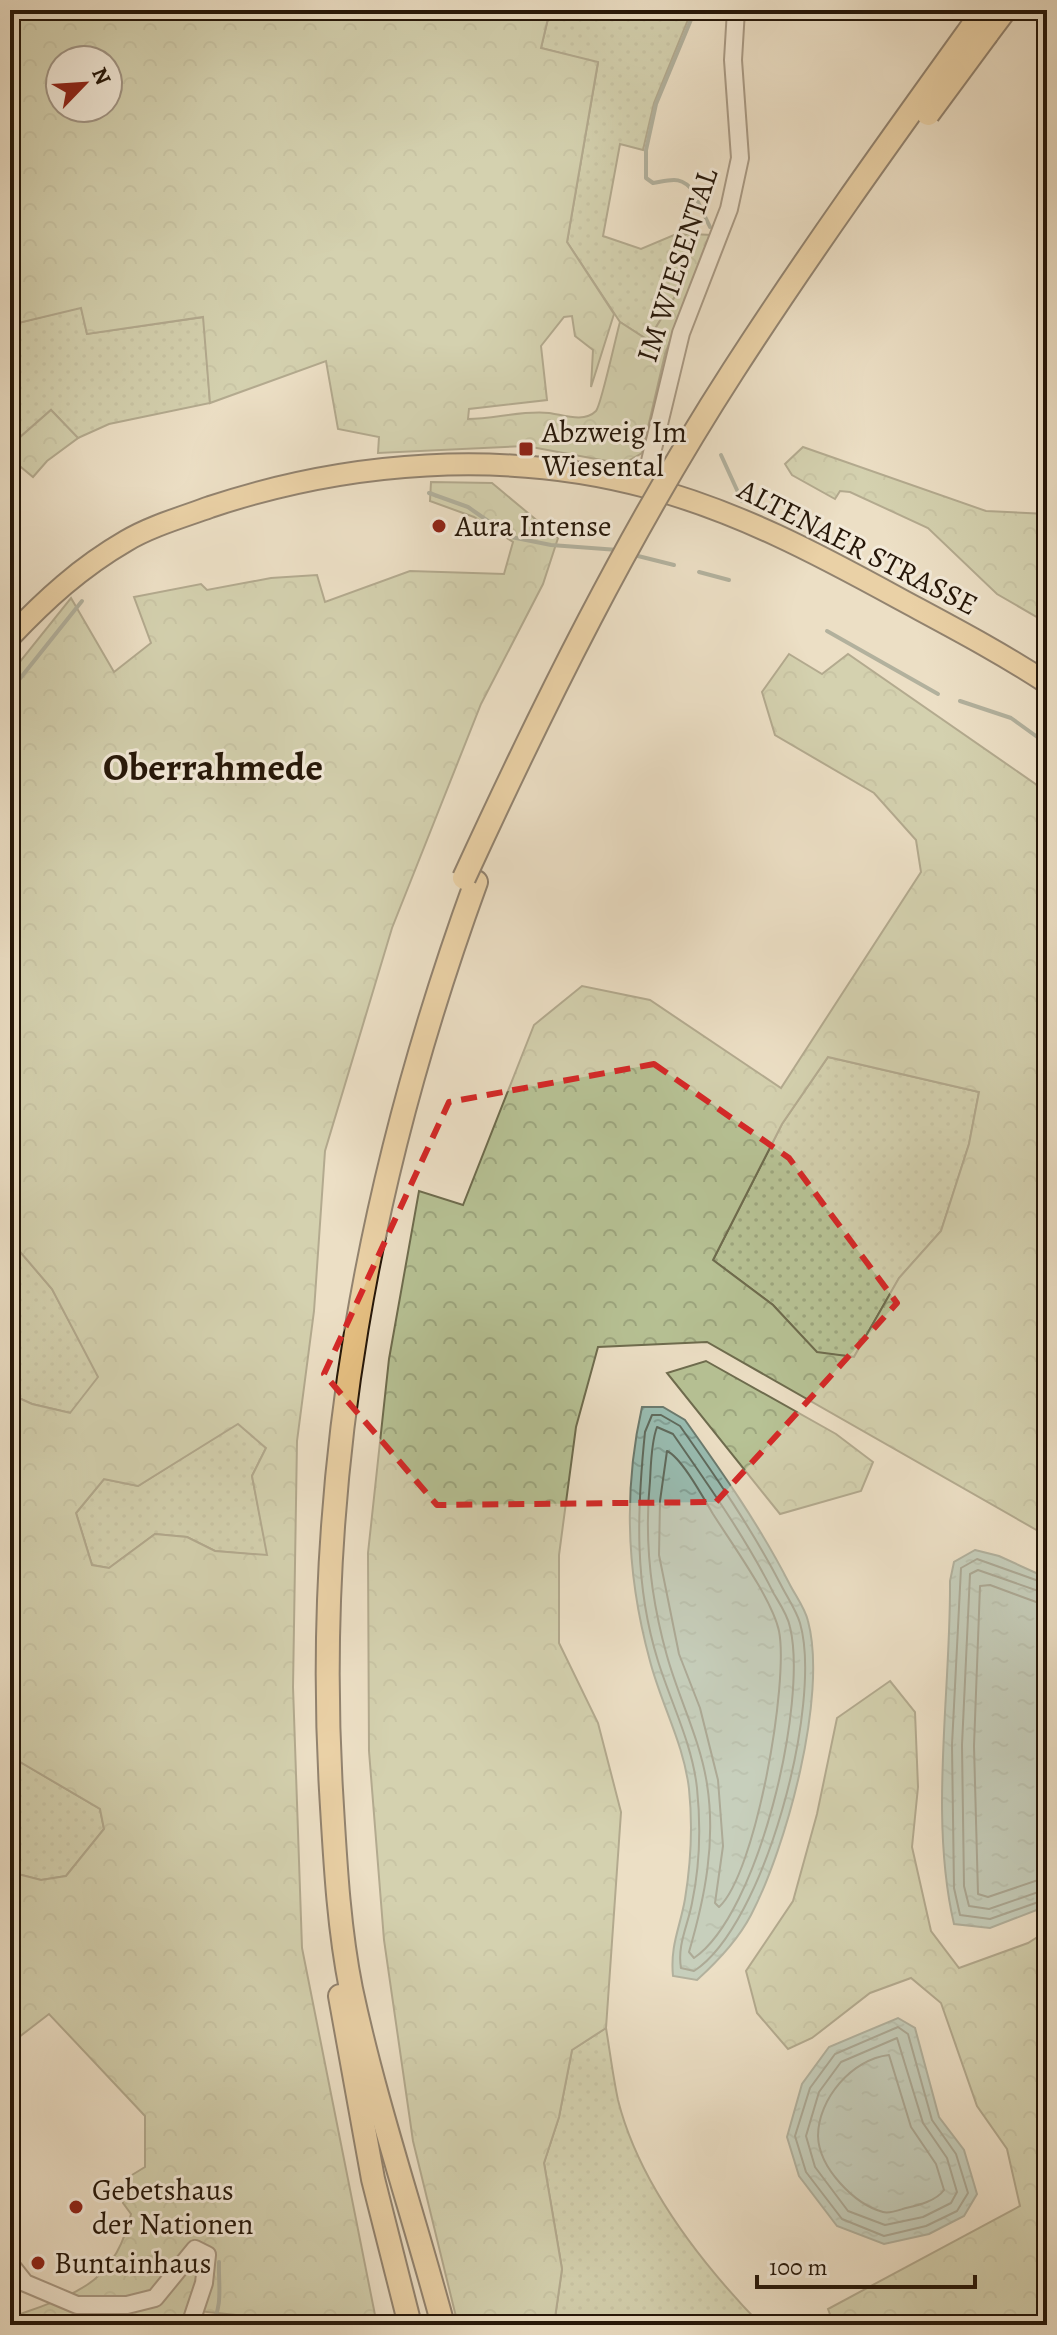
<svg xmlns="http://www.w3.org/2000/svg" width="1057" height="2335" font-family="Alegreya,serif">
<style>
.grass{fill:url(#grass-dots);stroke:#6e6c4e;stroke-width:2}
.forest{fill:url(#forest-crowns);stroke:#6e6c4e;stroke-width:2;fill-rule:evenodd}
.water{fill:url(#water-ripples);stroke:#6b7a6e;stroke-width:2}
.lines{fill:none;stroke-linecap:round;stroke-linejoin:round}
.shore{stroke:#5f6a5d;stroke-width:2}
.stream{stroke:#6b7a6e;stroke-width:4}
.minor-casing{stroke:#574837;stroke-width:20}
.major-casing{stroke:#251608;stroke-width:24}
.highway-casing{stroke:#251608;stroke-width:26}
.minor{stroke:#f3ead9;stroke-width:16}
.major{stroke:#e6c082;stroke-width:20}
.highway{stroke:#e6c082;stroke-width:22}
.highway-bridge-casing{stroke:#251608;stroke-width:26;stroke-linecap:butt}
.highway-bridge{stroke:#e6c082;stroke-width:22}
.marked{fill:none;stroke:#d62828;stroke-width:6;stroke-dasharray:16 10;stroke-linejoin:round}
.poi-dot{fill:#8f2418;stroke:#f3ead9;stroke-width:3}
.labels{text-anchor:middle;stroke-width:6;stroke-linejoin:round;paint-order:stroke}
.street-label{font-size:30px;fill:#251608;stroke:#f3ead9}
.poi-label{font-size:30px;fill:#251608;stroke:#f3ead9;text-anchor:start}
.district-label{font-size:38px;font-weight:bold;fill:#251608;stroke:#f3ead9}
</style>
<defs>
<pattern id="grass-dots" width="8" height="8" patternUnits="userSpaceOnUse" patternTransform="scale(2)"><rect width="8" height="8" fill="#b7c295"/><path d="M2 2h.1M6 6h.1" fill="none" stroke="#9da67f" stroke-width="1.8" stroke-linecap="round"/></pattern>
<pattern id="forest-crowns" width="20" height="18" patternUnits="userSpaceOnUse" patternTransform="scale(2)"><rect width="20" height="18" fill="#b7c295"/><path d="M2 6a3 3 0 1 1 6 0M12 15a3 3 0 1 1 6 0" fill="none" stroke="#9da67f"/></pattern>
<pattern id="water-ripples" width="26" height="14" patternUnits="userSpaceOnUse" patternTransform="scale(2)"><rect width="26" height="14" fill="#99bdb2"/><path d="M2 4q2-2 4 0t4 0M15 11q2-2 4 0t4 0" fill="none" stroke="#84a298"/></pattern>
</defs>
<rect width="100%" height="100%" fill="#ecdfc5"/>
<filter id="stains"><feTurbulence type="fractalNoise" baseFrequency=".0025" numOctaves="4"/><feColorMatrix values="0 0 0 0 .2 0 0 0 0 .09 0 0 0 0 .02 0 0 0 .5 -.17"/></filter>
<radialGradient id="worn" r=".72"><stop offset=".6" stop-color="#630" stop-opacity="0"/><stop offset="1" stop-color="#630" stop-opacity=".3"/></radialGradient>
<!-- grass -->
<g class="grass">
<path d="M 550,10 L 692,10 L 654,103 L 643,150 L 620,144 L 603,236 L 641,249 L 674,235 L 692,234 L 684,282 L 648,340 L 620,322 L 567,242 L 598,63 L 541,48 Z"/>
<path d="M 81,307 L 87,334 L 204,317 L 210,403 L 109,424 L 78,438 L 51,410 L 10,446 L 10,325 Z"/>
<path d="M 828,1057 L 979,1092 L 969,1144 L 941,1231 L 899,1278 L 854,1357 L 817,1353 L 773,1305 L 713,1260 L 782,1124 Z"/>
<path d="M 10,1240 L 52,1289 L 99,1377 L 71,1413 L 32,1404 L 10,1394 Z"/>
<path d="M 238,1423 L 266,1448 L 252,1476 L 268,1556 L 215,1551 L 187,1537 L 155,1534 L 109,1568 L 92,1565 L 76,1513 L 104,1479 L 138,1486 Z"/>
<path d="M 10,1756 L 100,1809 L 104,1829 L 66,1876 L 41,1880 L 10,1872 Z"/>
<path d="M 606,2028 C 610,2052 613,2077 618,2100 C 639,2184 702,2264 761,2325 L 554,2325 L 562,2269 L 544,2163 L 559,2117 L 572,2050 Z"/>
</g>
<!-- forest -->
<g class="forest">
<path d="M 10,10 L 550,10 L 541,48 L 598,62 L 567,242 L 614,314 L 591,387 L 593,350 L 575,336 L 572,316 L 564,317 L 541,346 L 547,400 L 469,409 L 468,419 C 494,419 523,410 549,413 C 564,415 584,423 596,411 C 601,406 616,336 620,322 L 648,340 L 684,282 L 692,234 L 711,235 L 665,354 L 642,453 L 623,464 L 526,446 L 378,453 L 379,437 L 338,429 L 326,361 L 210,403 L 203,317 L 87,334 L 81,308 L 10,325 ZM 60,60 L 108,60 L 108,108 L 60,108 Z"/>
<path d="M 51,410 L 78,438 L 47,461 L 33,477 L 10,458 L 10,446 Z"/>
<path d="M 803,447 L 986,511 L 1047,514 L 1047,623 L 997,594 L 928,528 L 850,492 L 840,491 L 835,499 L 792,475 L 785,464 Z"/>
<path d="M 431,482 L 492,483 L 558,538 L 543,584 L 481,704 L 392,928 L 325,1151 L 314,1311 L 297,1441 L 293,1687 L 302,1948 L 377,2325 L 243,2325 L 236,2315 L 198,2311 L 190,2325 L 10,2325 L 10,2318 C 73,2294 114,2287 131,2214 L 123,2203 L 127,2178 L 145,2167 L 145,2116 L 49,2014 L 10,2044 L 10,1872 L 41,1880 L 66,1876 L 104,1829 L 100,1809 L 10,1756 L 10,1394 L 32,1404 L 70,1413 L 98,1377 L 52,1289 L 10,1240 L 10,674 L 71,598 L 114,672 L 151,643 L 134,597 L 201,584 L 207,590 L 271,578 L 317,575 L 325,602 L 410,571 L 504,574 L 513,542 L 474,517 L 430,501 ZM 238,1424 L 266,1448 L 252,1476 L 267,1555 L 215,1551 L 187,1537 L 155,1534 L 109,1568 L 92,1565 L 76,1513 L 104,1479 L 138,1486 Z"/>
<path d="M 789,654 L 822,674 L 848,654 L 1047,792 L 1047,1536 L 707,1342 L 598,1347 L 576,1427 L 559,1555 L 559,1643 L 598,1723 L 621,1812 L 606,2028 L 572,2050 L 559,2117 L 544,2163 L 562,2269 L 554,2325 L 458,2325 L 413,2141 L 384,1940 L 369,1751 L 368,1553 L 389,1359 L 419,1191 L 463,1205 L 534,1025 L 582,986 L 650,1000 L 781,1088 L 921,872 L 916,840 L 874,793 L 775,735 L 762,692 ZM 828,1057 L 979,1092 L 969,1144 L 941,1231 L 899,1278 L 854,1357 L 817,1352 L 773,1305 L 713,1260 L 782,1124 Z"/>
<path d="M 706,1361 L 836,1434 L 873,1462 L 861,1491 L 780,1514 L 667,1373 Z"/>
<path d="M 890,1681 L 915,1712 L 918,1787 L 912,1847 L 931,1931 L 959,1968 L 1028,1943 L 1047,1931 L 1047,2098 L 1039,2106 L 1038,2129 L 1047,2128 L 1047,2325 L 834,2325 L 828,2309 L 1020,2206 L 1007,2149 L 977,2106 L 941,2003 L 911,1978 L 870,1993 L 812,2038 L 788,2049 L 757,2013 L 746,1971 L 793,1901 L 817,1814 L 837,1718 Z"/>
</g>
<!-- water -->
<g class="water">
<path d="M 642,1407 L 663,1407 L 685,1420 C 722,1472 760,1526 789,1583 C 795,1595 805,1608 808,1621 C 828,1696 786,1848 751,1915 C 738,1940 718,1961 697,1980 L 673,1976 C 670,1945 680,1928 685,1899 C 691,1862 693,1827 689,1789 C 684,1744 661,1704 650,1661 C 627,1577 623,1491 642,1407 Z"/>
<path d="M 975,1550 L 999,1556 L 1047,1578 L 1047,1906 L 990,1928 L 954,1924 C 929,1817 951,1691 950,1581 L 954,1562 Z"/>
<path d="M 898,2018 L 915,2028 L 939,2117 L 964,2150 L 977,2194 L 964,2216 L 929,2234 L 884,2244 L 837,2226 L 799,2176 L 787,2137 L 802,2084 L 829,2047 Z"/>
</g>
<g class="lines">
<!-- shore -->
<g class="shore">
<path d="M 652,1415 L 661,1415 L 680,1426 C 716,1477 752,1529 781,1585 C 787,1597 796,1610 800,1623 C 823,1703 765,1925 694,1971 L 681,1968 C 677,1945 688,1925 692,1903 C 700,1865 701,1827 697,1788 C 692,1743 671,1703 658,1661 C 634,1584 637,1510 645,1432 Z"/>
<path d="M 657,1427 L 673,1434 C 709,1486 746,1538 774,1594 C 780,1604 788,1616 790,1627 C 808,1702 759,1914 694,1958 L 689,1952 C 705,1897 716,1842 707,1784 C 700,1739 679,1699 667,1656 C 651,1599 644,1540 650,1481 C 651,1464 651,1443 657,1427 Z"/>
<path d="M 667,1451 C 682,1458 704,1499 713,1514 C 732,1544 772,1599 779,1631 C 789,1682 756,1873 719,1907 L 715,1903 L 723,1846 L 718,1780 L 700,1708 L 679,1654 L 659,1555 L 660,1501 Z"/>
<path d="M 1047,1584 L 977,1559 L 961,1568 L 952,1745 L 954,1888 L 960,1915 L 990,1919 L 1047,1899"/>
<path d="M 1047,1594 L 978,1570 L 970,1574 L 962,1745 L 964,1886 L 969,1906 L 989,1909 L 1047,1889"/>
<path d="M 1047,1606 L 990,1585 L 980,1586 L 974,1746 L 978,1894 L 988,1897 L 1047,1877"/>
<path d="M 898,2027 L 908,2034 L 932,2120 L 956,2154 L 968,2193 L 957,2211 L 926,2226 L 884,2236 L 842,2219 L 806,2172 L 795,2136 L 810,2088 L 835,2054 Z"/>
<path d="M 897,2038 L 923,2123 L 947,2158 L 957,2192 L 951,2203 L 923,2217 L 885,2225 L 848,2211 L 815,2167 L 806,2136 L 819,2092 L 841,2062 Z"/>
<path d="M 889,2055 L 911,2127 L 936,2164 L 944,2190 C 936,2201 919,2205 906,2208 C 899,2210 890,2214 883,2212 C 854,2204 819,2168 818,2136 C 818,2099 852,2059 889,2055 Z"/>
</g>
<!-- stream -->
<g class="stream">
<path d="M 694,192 C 681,175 671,180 653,183 L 646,178 L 646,150 L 656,104 L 695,10"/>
<path d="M 698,202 L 710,227"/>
<path d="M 721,455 L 742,501"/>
<path d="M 429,493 L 468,507 L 511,537 L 551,545 L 618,550"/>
<path d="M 634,555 L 674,565"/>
<path d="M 699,572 L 729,580"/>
<path d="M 827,631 L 938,694"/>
<path d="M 10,691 L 82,601"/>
<path d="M 960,701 L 1011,718 L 1047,744"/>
<path d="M 210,2325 C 224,2310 218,2281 219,2262"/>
</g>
<!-- minor casing -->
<g class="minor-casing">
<g id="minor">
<path d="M 644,486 L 681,333 L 729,209 L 740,158 L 733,60 L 736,10"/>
<path d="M 10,2264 L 25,2283 L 77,2305 L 127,2305 L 155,2298 L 195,2249 L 207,2255 L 204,2283 L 190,2325"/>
</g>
</g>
<!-- major casing -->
<g class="major-casing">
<path id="major" d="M 10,637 C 45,600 81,567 126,541 C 151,526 183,517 210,507 C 348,461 504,449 646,487 C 737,511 818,554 900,599 C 950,626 1000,652 1047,683"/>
</g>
<!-- highway casing -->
<g class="highway-casing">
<g id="highway">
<path d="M 987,34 L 1005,10"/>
<path d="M 340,1996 L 373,2179 L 410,2325"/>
<path d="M 443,2325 C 413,2213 375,2102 351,1989 C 338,1924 335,1856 331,1790 C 313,1476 369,1176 476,882"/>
</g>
</g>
<!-- minor -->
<use href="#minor" class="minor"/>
<!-- major -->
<use href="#major" class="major"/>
<!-- highway -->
<use href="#highway" class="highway"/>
<!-- highway-bridge casing -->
<g class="highway-bridge-casing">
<g id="highway-bridge">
<path d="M 928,114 L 987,34"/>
<path d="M 464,878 C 544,704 629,532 733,371 C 809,253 892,138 974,24"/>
</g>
</g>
<!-- highway-bridge -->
<use href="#highway-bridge" class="highway-bridge"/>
</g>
<!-- marked area -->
<path d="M0 0H1057V2335H0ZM 654,1064 L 789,1158 L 897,1303 L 716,1502 L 437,1505 L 324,1374 L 449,1102 Z" fill="#ecdfc5" fill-opacity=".55" fill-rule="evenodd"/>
<path class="marked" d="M 654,1064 L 789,1158 L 897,1303 L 716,1502 L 437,1505 L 324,1374 L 449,1102 Z"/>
<!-- markers -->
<g class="poi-dot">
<rect x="518" y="441" width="16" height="16" rx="4"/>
<circle cx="439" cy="526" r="8"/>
<circle cx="76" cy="2207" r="8"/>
<circle cx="38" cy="2263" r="8"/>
</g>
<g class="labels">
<!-- street labels -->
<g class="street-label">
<text transform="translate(677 265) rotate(-72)" y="10">IM WIESENTAL</text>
<text transform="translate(858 547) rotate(27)" y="10">ALTENAER STRASSE</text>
</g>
<!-- poi labels -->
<g class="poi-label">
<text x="542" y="442">Abzweig Im<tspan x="542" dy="34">Wiesental</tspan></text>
<text x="455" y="536">Aura Intense</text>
<text x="92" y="2200">Gebetshaus<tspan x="92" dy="34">der Nationen</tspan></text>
<text x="54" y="2273">Buntainhaus</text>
</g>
<!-- district labels -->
<g class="district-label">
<text x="213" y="780">Oberrahmede</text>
</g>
</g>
<!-- margin -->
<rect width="1057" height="2335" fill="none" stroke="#ecdfc5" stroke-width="40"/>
<rect x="12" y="12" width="1033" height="2311" fill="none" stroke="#251608" stroke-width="4"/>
<rect x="20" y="20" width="1017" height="2295" fill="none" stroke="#251608" stroke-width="2"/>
<!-- north arrow -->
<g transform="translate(84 84) rotate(65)"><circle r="38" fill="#f3ead9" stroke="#a19585" stroke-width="2"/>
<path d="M0-6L14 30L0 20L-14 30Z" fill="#8f2418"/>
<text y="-12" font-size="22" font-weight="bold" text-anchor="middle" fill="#251608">N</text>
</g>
<!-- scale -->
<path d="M757 2275v12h218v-12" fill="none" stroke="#251608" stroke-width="4"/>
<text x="769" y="2275" font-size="24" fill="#251608" stroke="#f3ead9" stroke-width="6" paint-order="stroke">100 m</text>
<rect width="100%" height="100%" filter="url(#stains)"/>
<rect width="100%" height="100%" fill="url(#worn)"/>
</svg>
